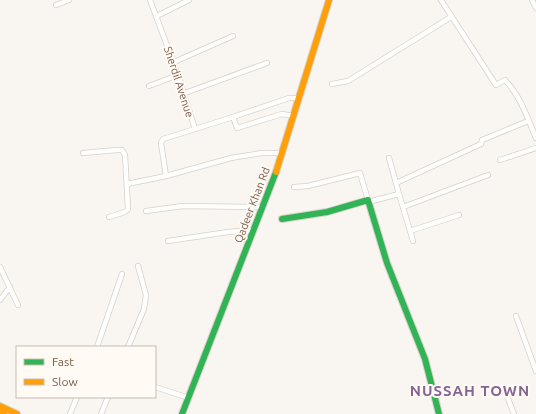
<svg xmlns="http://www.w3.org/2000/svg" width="536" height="414" font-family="Ubuntu,sans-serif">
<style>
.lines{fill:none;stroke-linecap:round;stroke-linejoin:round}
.street-casing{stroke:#d7d1cb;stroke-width:6}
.fast-casing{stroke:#d9d2cb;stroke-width:8}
.slow-casing{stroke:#d9d2cb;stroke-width:8}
.street{stroke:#fefefd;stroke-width:4.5}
.fast{stroke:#30b455;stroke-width:6}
.slow{stroke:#ff9f0a;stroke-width:6}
.labels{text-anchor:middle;stroke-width:4;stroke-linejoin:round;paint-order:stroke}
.street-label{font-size:11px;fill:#7a5c4d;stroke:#fffaf3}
.district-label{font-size:15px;font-weight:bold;letter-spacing:1px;fill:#846695;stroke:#fffaf3}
</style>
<rect width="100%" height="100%" fill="#f9f5f0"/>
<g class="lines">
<!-- street casing -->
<g class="street-casing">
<g id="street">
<path d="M 150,0 L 178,75 L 195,129 L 233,117 L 237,128 L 282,114 L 294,116"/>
<path d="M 441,0 L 496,85 L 505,80 C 521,97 527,117 536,138"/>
<path d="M 532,0 L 536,8"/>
<path d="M 56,5 L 69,0"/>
<path d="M 157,16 L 189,0"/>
<path d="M 174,62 L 233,36"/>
<path d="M 332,84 L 348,81 L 451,17"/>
<path d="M 149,86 L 178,75"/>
<path d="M 185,93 L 267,63"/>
<path d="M 233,117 L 289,98 L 299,98"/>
<path d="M 83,153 L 117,150 L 122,150 L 125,155 L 128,209 L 125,212 L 109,217"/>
<path d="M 389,158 L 396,183"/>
<path d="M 500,160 L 536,148"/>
<path d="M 166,176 L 161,143 L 163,139 L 195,129"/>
<path d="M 127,184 L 166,176 L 231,158 L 262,153 L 282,153"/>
<path d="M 294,187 L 308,186 L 360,173 L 368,200"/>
<path d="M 399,194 L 413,241"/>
<path d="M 368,202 L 399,194 L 396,183 L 481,144 L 482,140 L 528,121"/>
<path d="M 403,207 L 488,175"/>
<path d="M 146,211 L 183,206 L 263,207"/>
<path d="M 410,231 L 459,215"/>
<path d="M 168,241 L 228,232 L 254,230"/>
<path d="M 0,267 L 18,305"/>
<path d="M 0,300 L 10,287"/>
<path d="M 516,316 L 536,371"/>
<path d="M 97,347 L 122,274"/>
<path d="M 128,347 L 144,309 L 146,295 L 138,266"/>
<path d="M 155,387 L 189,398"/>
<path d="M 507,396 L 514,414"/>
<path d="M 70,414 L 77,397"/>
<path d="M 101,414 L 108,397"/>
</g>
</g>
<!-- fast casing -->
<g class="fast-casing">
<g id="fast">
<path d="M 282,219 L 327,212 L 368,200 L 387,263 L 425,359 L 439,414"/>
<path d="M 182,414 L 276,172"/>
</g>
</g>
<!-- slow casing -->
<g class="slow-casing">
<g id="slow">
<path d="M 276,172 L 329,0"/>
<path d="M 0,406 L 17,414"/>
<path d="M 0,412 L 4,414"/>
</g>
</g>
<!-- street -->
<use href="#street" class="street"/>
<!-- fast -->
<use href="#fast" class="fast"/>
<!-- slow -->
<use href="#slow" class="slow"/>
</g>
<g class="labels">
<!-- street labels -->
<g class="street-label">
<text transform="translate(179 82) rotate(72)" y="4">Sherdil Avenue</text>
<text transform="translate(252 205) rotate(-69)" y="4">Qadeer Khan Rd</text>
</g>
<!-- district labels -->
<g class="district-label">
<text x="470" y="396">NUSSAH TOWN</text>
</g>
</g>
<!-- legend -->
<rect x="16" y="346" width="140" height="52" fill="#fffaf3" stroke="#cabbb1"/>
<rect x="24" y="359" width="20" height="6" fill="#30b455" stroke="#cabbb1"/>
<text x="52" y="366" font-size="12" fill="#7a5c4d">Fast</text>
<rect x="24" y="379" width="20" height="6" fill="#ff9f0a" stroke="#cabbb1"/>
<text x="52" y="386" font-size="12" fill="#7a5c4d">Slow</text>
</svg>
